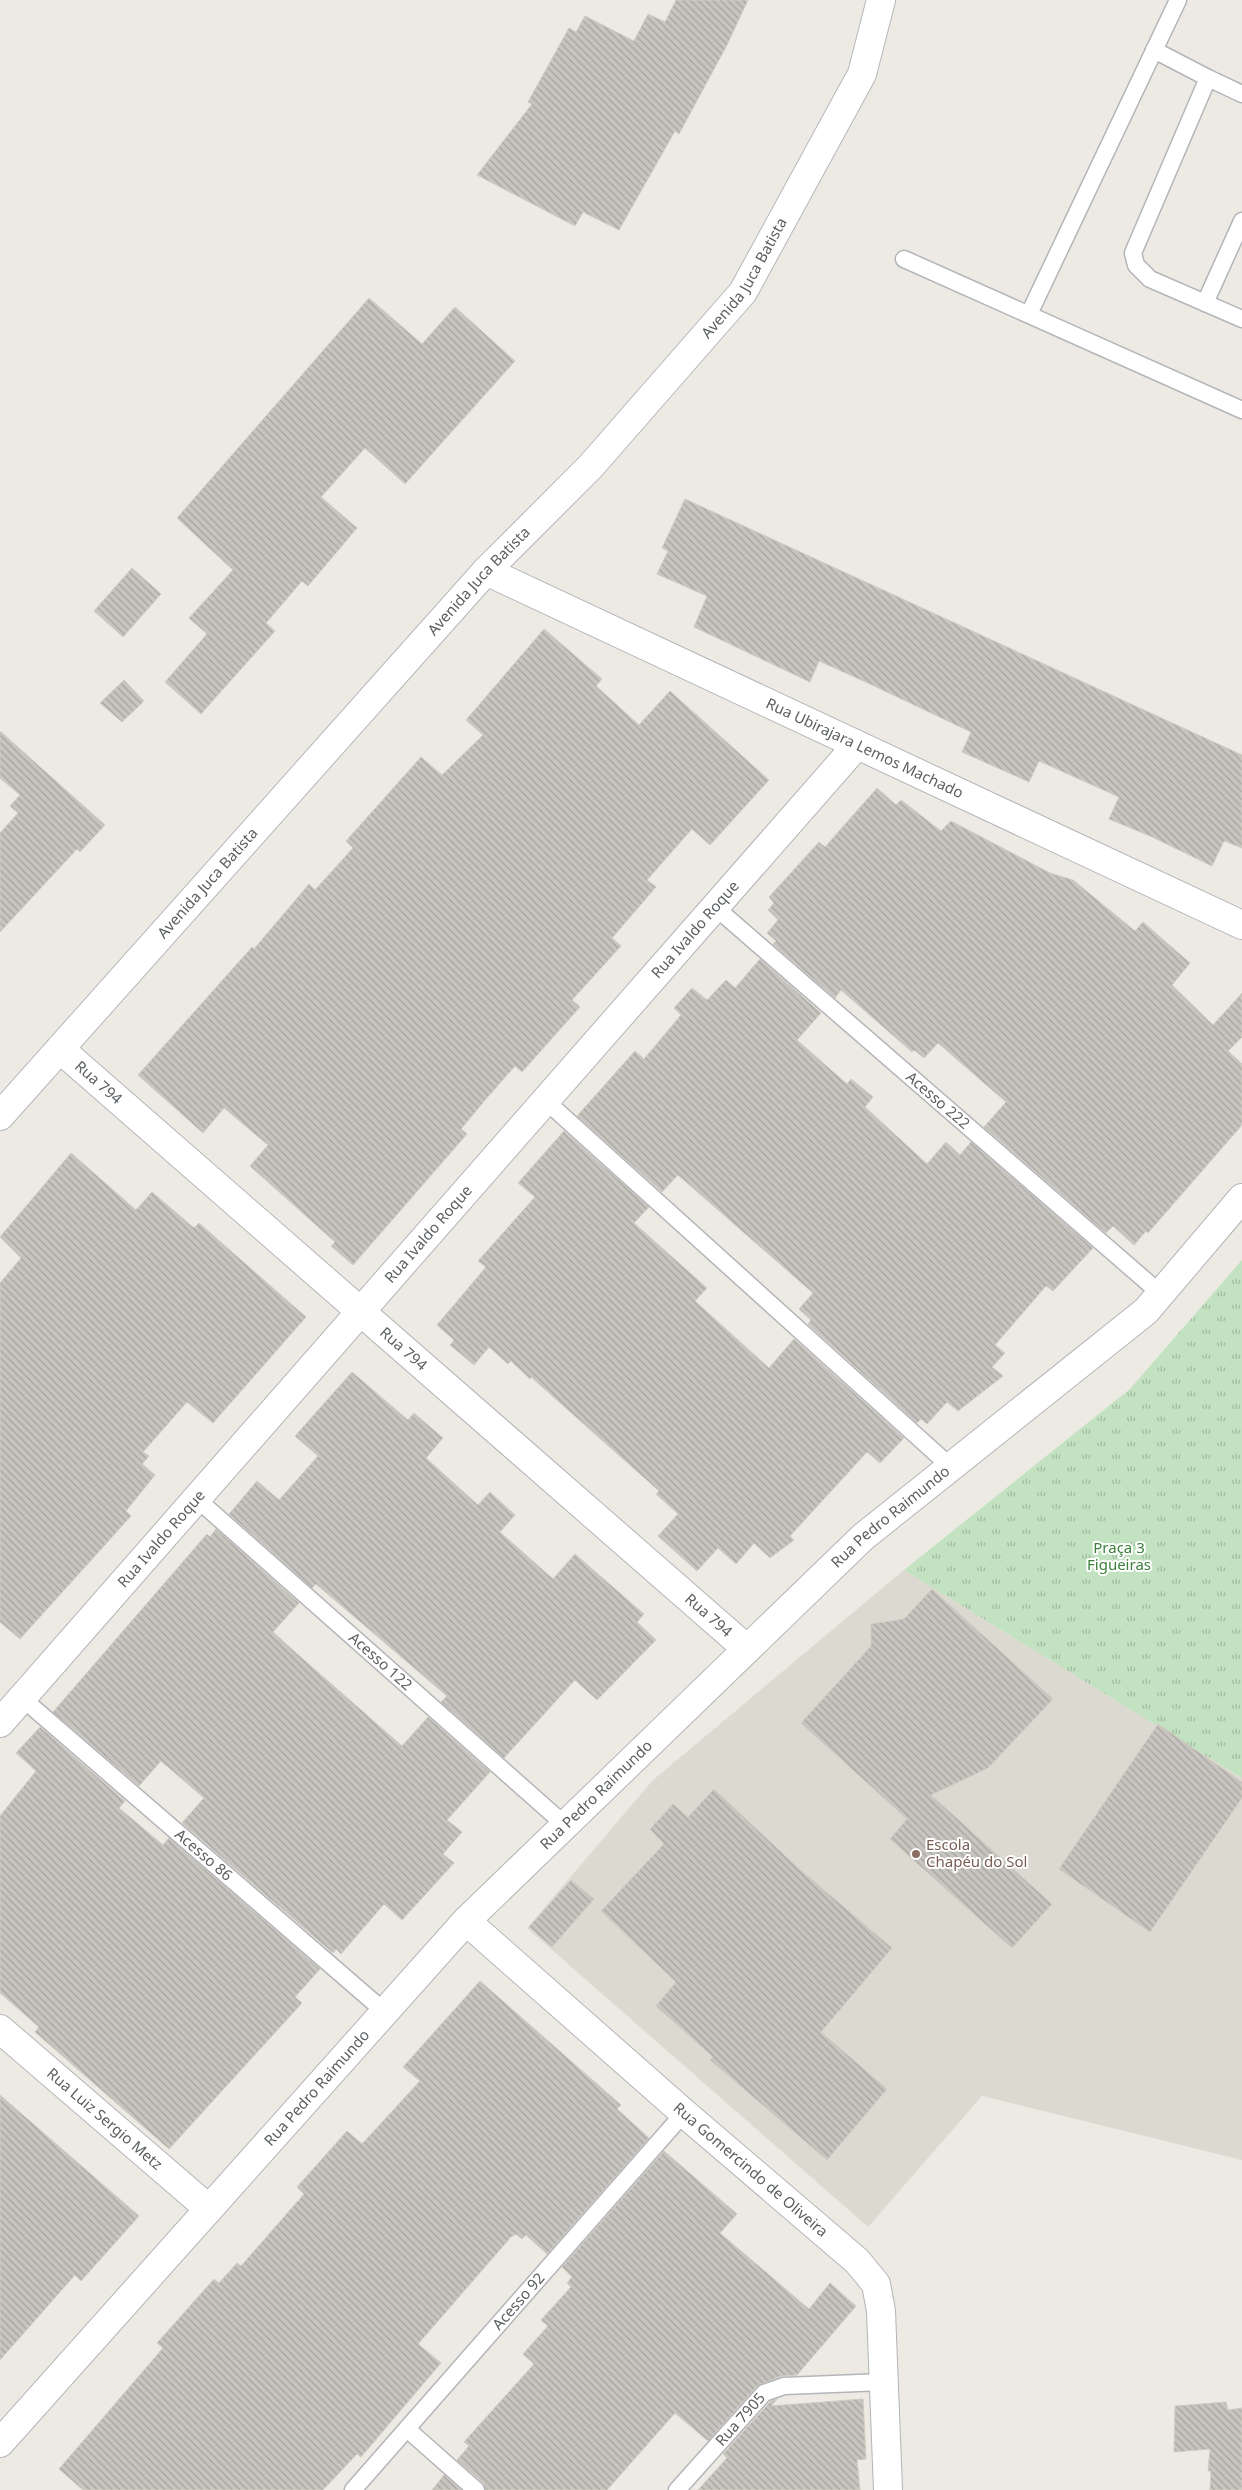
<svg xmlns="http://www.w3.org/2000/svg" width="1242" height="2490" font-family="'Noto Sans',sans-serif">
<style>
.education{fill:#dcd9d1}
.park{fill:url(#park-tufts)}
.building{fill:url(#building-back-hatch);stroke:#d1ccc2}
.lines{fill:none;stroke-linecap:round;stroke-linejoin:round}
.service-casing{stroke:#b3b5b9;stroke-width:19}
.minor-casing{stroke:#b3b5b9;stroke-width:30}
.secondary-casing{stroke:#b4b7bc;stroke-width:30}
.service{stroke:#fff;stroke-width:16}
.minor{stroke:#fff;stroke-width:28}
.secondary{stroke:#fff;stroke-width:28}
.education-dot{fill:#8d6e63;stroke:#fff;stroke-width:2}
.labels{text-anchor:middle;stroke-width:4;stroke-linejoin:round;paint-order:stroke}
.street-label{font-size:15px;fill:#5b5f62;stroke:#fff}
.park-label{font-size:15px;fill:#3b813c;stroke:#fff}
.education-label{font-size:15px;fill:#785e54;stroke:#fff;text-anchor:start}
</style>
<defs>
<pattern id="park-tufts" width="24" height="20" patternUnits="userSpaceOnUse" patternTransform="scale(1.25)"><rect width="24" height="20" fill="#c2e2c1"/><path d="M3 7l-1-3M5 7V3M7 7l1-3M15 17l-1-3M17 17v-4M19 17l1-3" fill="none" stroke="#a1baa0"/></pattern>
<pattern id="building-back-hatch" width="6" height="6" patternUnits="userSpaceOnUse" patternTransform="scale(1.25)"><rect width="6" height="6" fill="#c8c5c0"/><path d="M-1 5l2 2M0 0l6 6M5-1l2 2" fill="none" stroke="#a5a39f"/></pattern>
</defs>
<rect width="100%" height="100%" fill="#edeae3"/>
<!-- education -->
<path class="education" d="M 904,1570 L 1242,1778 L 1242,2160 L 982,2096 L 868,2227 L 527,1928 L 653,1780 Z"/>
<!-- park -->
<path class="park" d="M 1242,1260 L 1242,1778 L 904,1570 L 1130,1389 Z"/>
<!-- building -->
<g class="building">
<path d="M 676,0 L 748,0 L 727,45 L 679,134 L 675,131 L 619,230 L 583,212 L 575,226 L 477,175 L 532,104 L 528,102 L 569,28 L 576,32 L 585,16 L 634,41 L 648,14 L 665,22 Z"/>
<path d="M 369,298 L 422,344 L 455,307 L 515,361 L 405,484 L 365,448 L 321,497 L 357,528 L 308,586 L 302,581 L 266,623 L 275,631 L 201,714 L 165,682 L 207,634 L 189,618 L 233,570 L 177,518 Z"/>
<path d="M 685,499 L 1242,755 L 1242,848 L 1224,841 L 1212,866 L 1150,836 L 1109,819 L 1119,797 L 1039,761 L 1029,782 L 962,752 L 971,732 L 870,684 L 819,661 L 810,682 L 694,627 L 707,596 L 657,574 L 668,551 L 662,548 Z"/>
<path d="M 132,568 L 161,594 L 123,637 L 94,611 Z"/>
<path d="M 544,629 L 602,679 L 596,686 L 639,725 L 670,691 L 769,780 L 710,845 L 692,829 L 647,880 L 656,887 L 612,938 L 621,946 L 572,1000 L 580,1007 L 522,1072 L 515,1066 L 486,1099 L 461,1129 L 467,1134 L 353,1265 L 331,1246 L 335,1242 L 250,1166 L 268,1145 L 224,1108 L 203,1133 L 138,1075 L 252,947 L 254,949 L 309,884 L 315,890 L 353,848 L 346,841 L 421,757 L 442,775 L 483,735 L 466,720 Z"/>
<path d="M 124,680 L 144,701 L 122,722 L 100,703 Z"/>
<path d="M 0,731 L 105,825 L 80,852 L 77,849 L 0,932 L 0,833 L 18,813 L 10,806 L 20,795 L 0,778 Z"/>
<path d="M 877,788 L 896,805 L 901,800 L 941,831 L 951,821 L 1050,873 L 1073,880 L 1135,931 L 1143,922 L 1190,963 L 1172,985 L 1213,1025 L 1242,993 L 1242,1037 L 1228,1051 L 1242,1064 L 1242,1125 L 1148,1233 L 1146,1231 L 1134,1245 L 1113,1226 L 1106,1233 L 984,1127 L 1006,1102 L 938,1043 L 924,1058 L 914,1050 L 912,1052 L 841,990 L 835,998 L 773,944 L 776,941 L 767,933 L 778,920 L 768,910 L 774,903 L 769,897 L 819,842 L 825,847 Z"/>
<path d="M 760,959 L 821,1013 L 797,1040 L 847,1084 L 851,1079 L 873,1097 L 865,1107 L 927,1164 L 946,1142 L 960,1155 L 971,1142 L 1093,1248 L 1053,1291 L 1046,1286 L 995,1345 L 1005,1353 L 992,1367 L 1003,1376 L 958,1411 L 947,1402 L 927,1424 L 921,1419 L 917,1423 L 808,1324 L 811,1320 L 799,1309 L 813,1293 L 678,1175 L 662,1192 L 577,1116 L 635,1051 L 644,1059 L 681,1015 L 674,1008 L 692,988 L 707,1000 L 726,980 L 735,988 Z"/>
<path d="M 564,1131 L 649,1207 L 634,1223 L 707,1288 L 695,1301 L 769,1368 L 794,1339 L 904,1438 L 880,1463 L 867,1452 L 790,1536 L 794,1540 L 770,1558 L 754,1543 L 736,1564 L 718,1548 L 697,1571 L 658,1536 L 678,1514 L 656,1494 L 659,1491 L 531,1377 L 530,1379 L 511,1361 L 508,1364 L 489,1347 L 474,1365 L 450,1345 L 454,1340 L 437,1325 L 486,1267 L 478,1261 L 535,1197 L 518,1183 Z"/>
<path d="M 71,1153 L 136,1210 L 152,1192 L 194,1228 L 199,1223 L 306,1317 L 213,1423 L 187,1402 L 143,1452 L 149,1456 L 142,1464 L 155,1475 L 126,1511 L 131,1516 L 20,1639 L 0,1622 L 0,1283 L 21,1258 L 0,1237 Z"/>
<path d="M 352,1372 L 408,1420 L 414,1413 L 443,1438 L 426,1458 L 478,1505 L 490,1492 L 515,1515 L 500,1532 L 526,1555 L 553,1579 L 575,1554 L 644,1614 L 637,1622 L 656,1640 L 597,1700 L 575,1680 L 504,1758 L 441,1702 L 447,1696 L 316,1584 L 312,1588 L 229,1514 L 257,1481 L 279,1500 L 318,1456 L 295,1436 Z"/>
<path d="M 216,1529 L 299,1603 L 273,1632 L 295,1652 L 402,1746 L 428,1717 L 490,1772 L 447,1820 L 462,1832 L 443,1854 L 454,1863 L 402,1920 L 384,1904 L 341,1954 L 336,1949 L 333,1953 L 182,1823 L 204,1798 L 161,1761 L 139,1786 L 53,1712 L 207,1534 L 210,1537 Z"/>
<path d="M 932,1589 L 1053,1699 L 988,1768 L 931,1795 L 1052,1904 L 1012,1948 L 890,1839 L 907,1819 L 801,1723 L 871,1646 L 871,1624 L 904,1619 Z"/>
<path d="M 1158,1724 L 1242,1782 L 1242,1798 L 1150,1932 L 1059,1869 Z"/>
<path d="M 40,1727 L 125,1801 L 119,1808 L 163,1845 L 169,1838 L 320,1969 L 295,1997 L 302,2003 L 169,2149 L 35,2032 L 39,2027 L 0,1993 L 0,1816 L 36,1771 L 16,1753 Z"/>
<path d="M 714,1789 L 797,1867 L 892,1948 L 821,2032 L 887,2089 L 827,2160 L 710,2060 L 713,2057 L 656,2006 L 676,1982 L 601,1911 L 664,1844 L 650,1829 L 673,1804 L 688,1817 Z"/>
<path d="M 571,1880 L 594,1899 L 552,1947 L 529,1927 Z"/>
<path d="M 480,1981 L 621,2105 L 617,2109 L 649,2138 L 547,2254 L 526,2235 L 522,2239 L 516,2234 L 511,2237 L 418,2344 L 441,2363 L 361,2457 L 357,2454 L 323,2490 L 83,2490 L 59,2469 L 163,2348 L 157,2343 L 214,2279 L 219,2283 L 237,2263 L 241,2266 L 304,2194 L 297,2187 L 347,2131 L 362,2144 L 420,2081 L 403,2067 Z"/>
<path d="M 0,2095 L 139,2216 L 81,2281 L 75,2275 L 0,2360 Z"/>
<path d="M 664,2151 L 737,2214 L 720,2233 L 809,2309 L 830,2283 L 856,2306 L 797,2375 L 781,2376 L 757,2386 L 708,2441 L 675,2413 L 607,2490 L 486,2490 L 483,2483 L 457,2460 L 469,2446 L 464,2442 L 534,2364 L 523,2354 L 548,2326 L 541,2320 L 571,2287 L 567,2283 L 572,2277 L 562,2267 Z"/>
<path d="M 777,2399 L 771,2406 L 863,2399 L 866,2459 L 857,2460 L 860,2490 L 698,2490 L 727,2458 L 723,2454 L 770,2402 Z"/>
<path d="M 1226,2402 L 1228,2410 L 1242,2408 L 1242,2490 L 1210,2490 L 1211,2471 L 1208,2471 L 1210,2449 L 1174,2452 L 1175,2406 Z"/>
<path d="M 444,2475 L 461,2490 L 432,2490 Z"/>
</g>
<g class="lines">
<!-- service casing -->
<g class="service-casing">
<g id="service">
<path d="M 1154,50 L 1208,78 L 1133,253 L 1136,265 L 1150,279 L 1242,319"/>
<path d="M 1208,78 L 1242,94"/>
<path d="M 904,259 L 1242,410"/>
<path d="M 1205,303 L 1242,221"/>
<path d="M 1029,314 L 1178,0"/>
<path id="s1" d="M 715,907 L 1161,1294"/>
<path d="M 546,1101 L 951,1467"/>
<path id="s2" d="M 197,1499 L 565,1825"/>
<path id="s3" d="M 22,1698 L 385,2012"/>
<path d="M 407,2429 L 476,2490"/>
<path id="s4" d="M 353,2490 L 684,2113"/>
<path id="s5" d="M 677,2490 L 764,2393 L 784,2386 L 883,2382"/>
</g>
</g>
<!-- minor casing -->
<g class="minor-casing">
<g id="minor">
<path id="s6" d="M 486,571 L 1242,925"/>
<path id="s7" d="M 60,1049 L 747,1649"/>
<path id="s8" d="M 0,1723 L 857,745"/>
<path id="s9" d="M 466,1921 L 684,2113 L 857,2261 L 876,2284 L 881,2311 L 888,2490"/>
<path id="s10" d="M 0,2029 L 209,2209"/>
<path id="s11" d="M 0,2443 L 466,1921 L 863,1537 L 1146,1311 L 1242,1198"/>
</g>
</g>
<!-- secondary casing -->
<g class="secondary-casing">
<g id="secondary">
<path id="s12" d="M 0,1116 L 486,571 L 591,466 L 743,292 L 862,74 L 881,0"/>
</g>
</g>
<!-- service -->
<use href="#service" class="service"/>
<!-- minor -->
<use href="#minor" class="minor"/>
<!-- secondary -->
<use href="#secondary" class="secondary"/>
</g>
<!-- markers -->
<circle class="education-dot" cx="916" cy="1854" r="5"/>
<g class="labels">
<!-- street labels -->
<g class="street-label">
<text dy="5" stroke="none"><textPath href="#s12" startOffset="1122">Avenida Juca Batista</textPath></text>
<text dy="5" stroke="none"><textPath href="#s12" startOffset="718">Avenida Juca Batista</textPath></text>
<text dy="5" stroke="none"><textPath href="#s6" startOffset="418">Rua Ubirajara Lemos Machado</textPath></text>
<text dy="5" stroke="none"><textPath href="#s12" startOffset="312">Avenida Juca Batista</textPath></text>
<text dy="5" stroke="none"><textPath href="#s8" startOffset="1055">Rua Ivaldo Roque</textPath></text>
<text dy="5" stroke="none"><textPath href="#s7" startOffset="51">Rua 794</textPath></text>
<text dy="5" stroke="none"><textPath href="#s1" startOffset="295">Acesso 222</textPath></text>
<text dy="5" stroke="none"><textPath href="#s8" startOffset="650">Rua Ivaldo Roque</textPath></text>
<text dy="5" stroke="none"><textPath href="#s7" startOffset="456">Rua 794</textPath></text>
<text dy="5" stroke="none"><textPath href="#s11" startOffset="1286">Rua Pedro Raimundo</textPath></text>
<text dy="5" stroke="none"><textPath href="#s8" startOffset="245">Rua Ivaldo Roque</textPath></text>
<text dy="5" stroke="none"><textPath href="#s7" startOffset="861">Rua 794</textPath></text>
<text dy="5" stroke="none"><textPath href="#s2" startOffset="245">Acesso 122</textPath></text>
<text dy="5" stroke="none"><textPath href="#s11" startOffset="881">Rua Pedro Raimundo</textPath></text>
<text dy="5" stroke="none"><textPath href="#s3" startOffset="240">Acesso 86</textPath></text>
<text dy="5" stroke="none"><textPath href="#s11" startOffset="476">Rua Pedro Raimundo</textPath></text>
<text dy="5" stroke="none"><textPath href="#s10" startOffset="138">Rua Luiz Sergio Metz</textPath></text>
<text dy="5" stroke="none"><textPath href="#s9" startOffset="378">Rua Gomercindo de Oliveira</textPath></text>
<text dy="5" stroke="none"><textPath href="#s4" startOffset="251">Acesso 92</textPath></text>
<text dy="5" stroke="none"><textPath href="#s5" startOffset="95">Rua 7905</textPath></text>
</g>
<!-- park labels -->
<g class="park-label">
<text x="1119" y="1553">Praça 3<tspan x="1119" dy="17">Figueiras</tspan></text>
</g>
<!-- education labels -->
<g class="education-label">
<text x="926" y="1850">Escola<tspan x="926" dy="17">Chapéu do Sol</tspan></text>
</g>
</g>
</svg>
